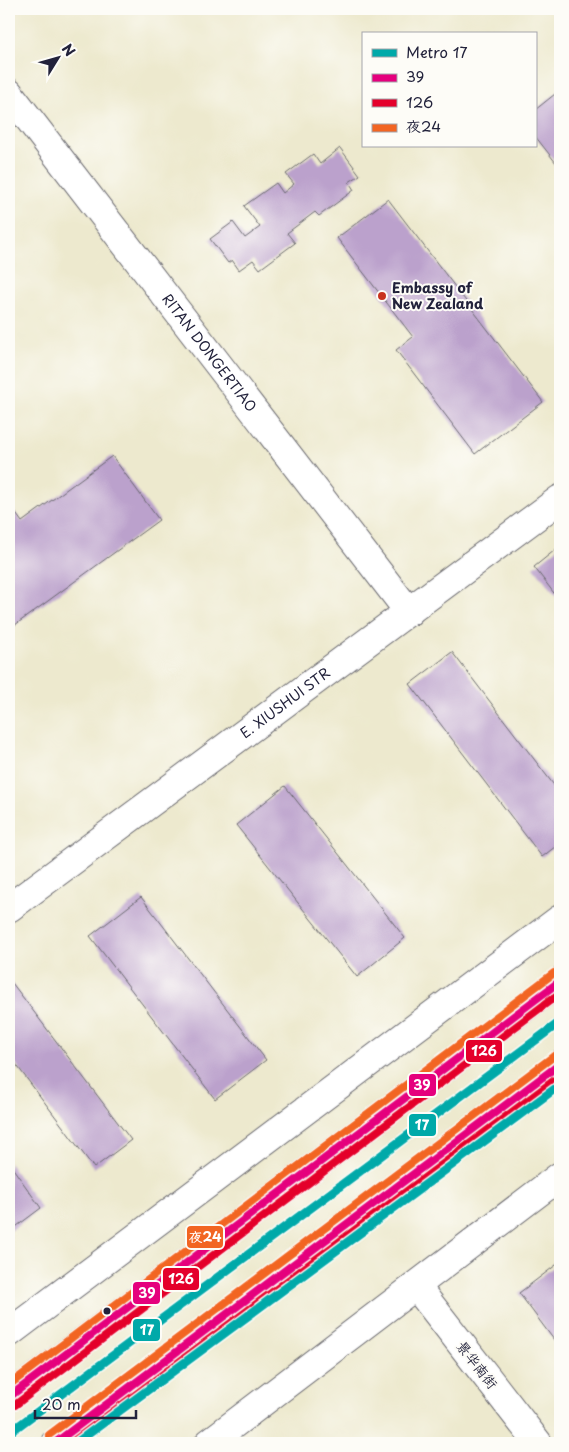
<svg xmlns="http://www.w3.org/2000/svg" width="569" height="1452" font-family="'Playpen Sans','LXGW WenKai TC',sans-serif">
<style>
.building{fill:#bba1cc}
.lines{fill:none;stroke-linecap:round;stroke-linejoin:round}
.minor-casing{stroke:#69686e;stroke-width:30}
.major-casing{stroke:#69686e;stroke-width:30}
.minor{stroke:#fff;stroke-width:28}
.major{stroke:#fff;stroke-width:28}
.bus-1-casing{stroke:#fdfcf7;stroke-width:11}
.bus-2-casing{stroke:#fdfcf7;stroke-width:11}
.bus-3-casing{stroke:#fdfcf7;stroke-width:11}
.bus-1{stroke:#e5007d;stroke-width:8}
.bus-2{stroke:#e4002b;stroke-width:8}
.bus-3{stroke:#f26522;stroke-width:8}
.metro-1-casing{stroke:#fdfcf7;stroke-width:12}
.metro-1{stroke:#00a9a9;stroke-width:9}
.poi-dot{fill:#c8321e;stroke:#fdfcf7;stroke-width:2}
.bus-dot{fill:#22223b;stroke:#fdfcf7;stroke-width:2}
.labels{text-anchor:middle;stroke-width:4;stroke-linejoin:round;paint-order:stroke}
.poi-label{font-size:14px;font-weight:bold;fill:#22223b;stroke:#fdfcf7;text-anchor:start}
.street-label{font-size:14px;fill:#22223b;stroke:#fdfcf7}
.line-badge{stroke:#fdfcf7;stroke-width:2}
.badge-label{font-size:14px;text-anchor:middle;font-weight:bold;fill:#fff}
</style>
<rect width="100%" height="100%" fill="#fdfcf7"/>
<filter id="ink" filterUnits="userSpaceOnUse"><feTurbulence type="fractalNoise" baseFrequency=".02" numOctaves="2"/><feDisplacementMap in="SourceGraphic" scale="10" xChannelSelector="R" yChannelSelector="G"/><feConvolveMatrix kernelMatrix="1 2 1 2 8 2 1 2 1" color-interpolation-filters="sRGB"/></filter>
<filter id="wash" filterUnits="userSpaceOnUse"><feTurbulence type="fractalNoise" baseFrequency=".0096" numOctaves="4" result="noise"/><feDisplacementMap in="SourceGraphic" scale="20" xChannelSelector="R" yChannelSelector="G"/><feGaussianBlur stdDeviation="1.12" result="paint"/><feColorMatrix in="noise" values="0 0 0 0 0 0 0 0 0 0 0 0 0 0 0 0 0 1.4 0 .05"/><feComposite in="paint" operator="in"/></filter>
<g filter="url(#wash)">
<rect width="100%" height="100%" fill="#ede9ce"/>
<g id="blocks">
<!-- building -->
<g class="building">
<path d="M 560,90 L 560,168 L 535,136 L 535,110 Z"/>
<path d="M 340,148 L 360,175 L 349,182 L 354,190 L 319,216 L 315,212 L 287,233 L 295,243 L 260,269 L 253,260 L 239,270 L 232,260 L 228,263 L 210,239 L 233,222 L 245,238 L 260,227 L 244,206 L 276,183 L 283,193 L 294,184 L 286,174 L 313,154 L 320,164 Z"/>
<path d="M 388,199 L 543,402 L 475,454 L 396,350 L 413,337 L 337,238 Z"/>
<path d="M 112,456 L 159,520 L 15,625 L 9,616 L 9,504 L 22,522 Z"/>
<path d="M 560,546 L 560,601 L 534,567 Z"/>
<path d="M 452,652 L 560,793 L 560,843 L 542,857 L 410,684 Z"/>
<path d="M 285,786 L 405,938 L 357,977 L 236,825 Z"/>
<path d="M 141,897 L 266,1060 L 215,1099 L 90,936 Z"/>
<path d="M 9,979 L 131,1140 L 94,1168 L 9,1055 Z"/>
<path d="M 9,1163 L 41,1208 L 9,1232 Z"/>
<path d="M 560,1262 L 560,1348 L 519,1293 Z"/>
</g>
</g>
</g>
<g filter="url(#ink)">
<use href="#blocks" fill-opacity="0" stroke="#69686e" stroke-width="1"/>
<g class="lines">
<!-- minor casing -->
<g class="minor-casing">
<g id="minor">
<path id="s1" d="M 9,93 L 409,612"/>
<path id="s2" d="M 9,908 L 560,499"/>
<path d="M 416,1286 L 538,1443"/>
<path d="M 9,1333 L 560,919"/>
<path d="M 209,1443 L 560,1176"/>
</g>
</g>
<!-- major casing -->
<g class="major-casing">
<g id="major">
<path d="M 9,1397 L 560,981"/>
<path d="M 55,1443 L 560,1064"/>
</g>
</g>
<!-- minor -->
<use href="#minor" class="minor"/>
<!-- major -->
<use href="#major" class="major"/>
<!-- bus-1 casing -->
<g class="bus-1-casing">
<g id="bus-1">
<path d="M 9,1397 L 560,981"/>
<path d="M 55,1443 L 560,1064"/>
</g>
</g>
<!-- bus-2 casing -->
<g class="bus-2-casing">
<g id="bus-2">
<path d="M 15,1405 L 560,993"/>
<path d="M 71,1443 L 560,1076"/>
</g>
</g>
<!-- bus-3 casing -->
<g class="bus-3-casing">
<g id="bus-3">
<path d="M 9,1385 L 554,973"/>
<path d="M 49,1435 L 554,1056"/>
</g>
</g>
<!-- bus-1 -->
<use href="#bus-1" class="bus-1"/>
<!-- bus-2 -->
<use href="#bus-2" class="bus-2"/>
<!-- bus-3 -->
<use href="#bus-3" class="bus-3"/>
<!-- metro-1 casing -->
<g class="metro-1-casing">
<g id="metro-1">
<path d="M 9,1433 L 560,1022"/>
<path d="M 76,1443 L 560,1085"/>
</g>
</g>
<!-- metro-1 -->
<use href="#metro-1" class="metro-1"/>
</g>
</g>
<!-- markers -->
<circle class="poi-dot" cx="382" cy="296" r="5"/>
<circle class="bus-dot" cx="107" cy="1311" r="4.5"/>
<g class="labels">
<!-- poi labels -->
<g class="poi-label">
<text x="392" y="293">Embassy of<tspan x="392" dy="16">New Zealand</tspan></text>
</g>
<!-- street labels -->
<g class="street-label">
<text dy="5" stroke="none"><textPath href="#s1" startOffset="328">RITAN DONGERTIAO</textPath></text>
<text dy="5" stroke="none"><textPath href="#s2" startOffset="344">E. XIUSHUI STR</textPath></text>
<text transform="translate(477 1365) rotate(52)" y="5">景华南街</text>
</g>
</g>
<g class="line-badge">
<rect x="465" y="1039" width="38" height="24" rx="5" fill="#e4002b"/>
<rect x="408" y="1073" width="29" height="24" rx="5" fill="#e5007d"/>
<rect x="408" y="1113" width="29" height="24" rx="5" fill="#00a9a9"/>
<rect x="186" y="1225" width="38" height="24" rx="5" fill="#f26522"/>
<rect x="162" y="1267" width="38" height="24" rx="5" fill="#e4002b"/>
<rect x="132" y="1281" width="29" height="24" rx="5" fill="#e5007d"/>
<rect x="132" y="1318" width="29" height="24" rx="5" fill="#00a9a9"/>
</g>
<g class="badge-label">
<text x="484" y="1056">126</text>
<text x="422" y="1090">39</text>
<text x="422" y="1130">17</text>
<text x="205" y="1242">夜24</text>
<text x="181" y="1284">126</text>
<text x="147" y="1298">39</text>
<text x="147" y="1335">17</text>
</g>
<!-- margin -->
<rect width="569" height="1452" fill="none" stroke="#fdfcf7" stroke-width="30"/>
<!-- legend -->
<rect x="362" y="32" width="175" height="115" fill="#fdfcf7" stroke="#a5a5ac"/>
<rect x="372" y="49" width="25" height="8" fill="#00a9a9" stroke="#a5a5ac"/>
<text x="406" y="58" font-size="15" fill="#22223b">Metro 17</text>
<rect x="372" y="74" width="25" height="8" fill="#e5007d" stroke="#a5a5ac"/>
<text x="406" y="82" font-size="15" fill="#22223b">39</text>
<rect x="372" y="99" width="25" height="8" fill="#e4002b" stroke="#a5a5ac"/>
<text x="406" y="108" font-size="15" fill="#22223b">126</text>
<rect x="372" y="124" width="25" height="8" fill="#f26522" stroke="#a5a5ac"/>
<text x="406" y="132" font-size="15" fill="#22223b">夜24</text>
<!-- north arrow -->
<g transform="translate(58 58) rotate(53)" stroke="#fdfcf7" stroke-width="4" paint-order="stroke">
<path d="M0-4L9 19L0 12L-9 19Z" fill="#22223b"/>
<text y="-8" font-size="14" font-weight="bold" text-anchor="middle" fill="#22223b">N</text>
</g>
<!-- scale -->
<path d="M35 1410v8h101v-8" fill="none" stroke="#22223b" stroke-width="2.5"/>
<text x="42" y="1410" font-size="15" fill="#22223b" stroke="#fdfcf7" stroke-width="4" paint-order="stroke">20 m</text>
</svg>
